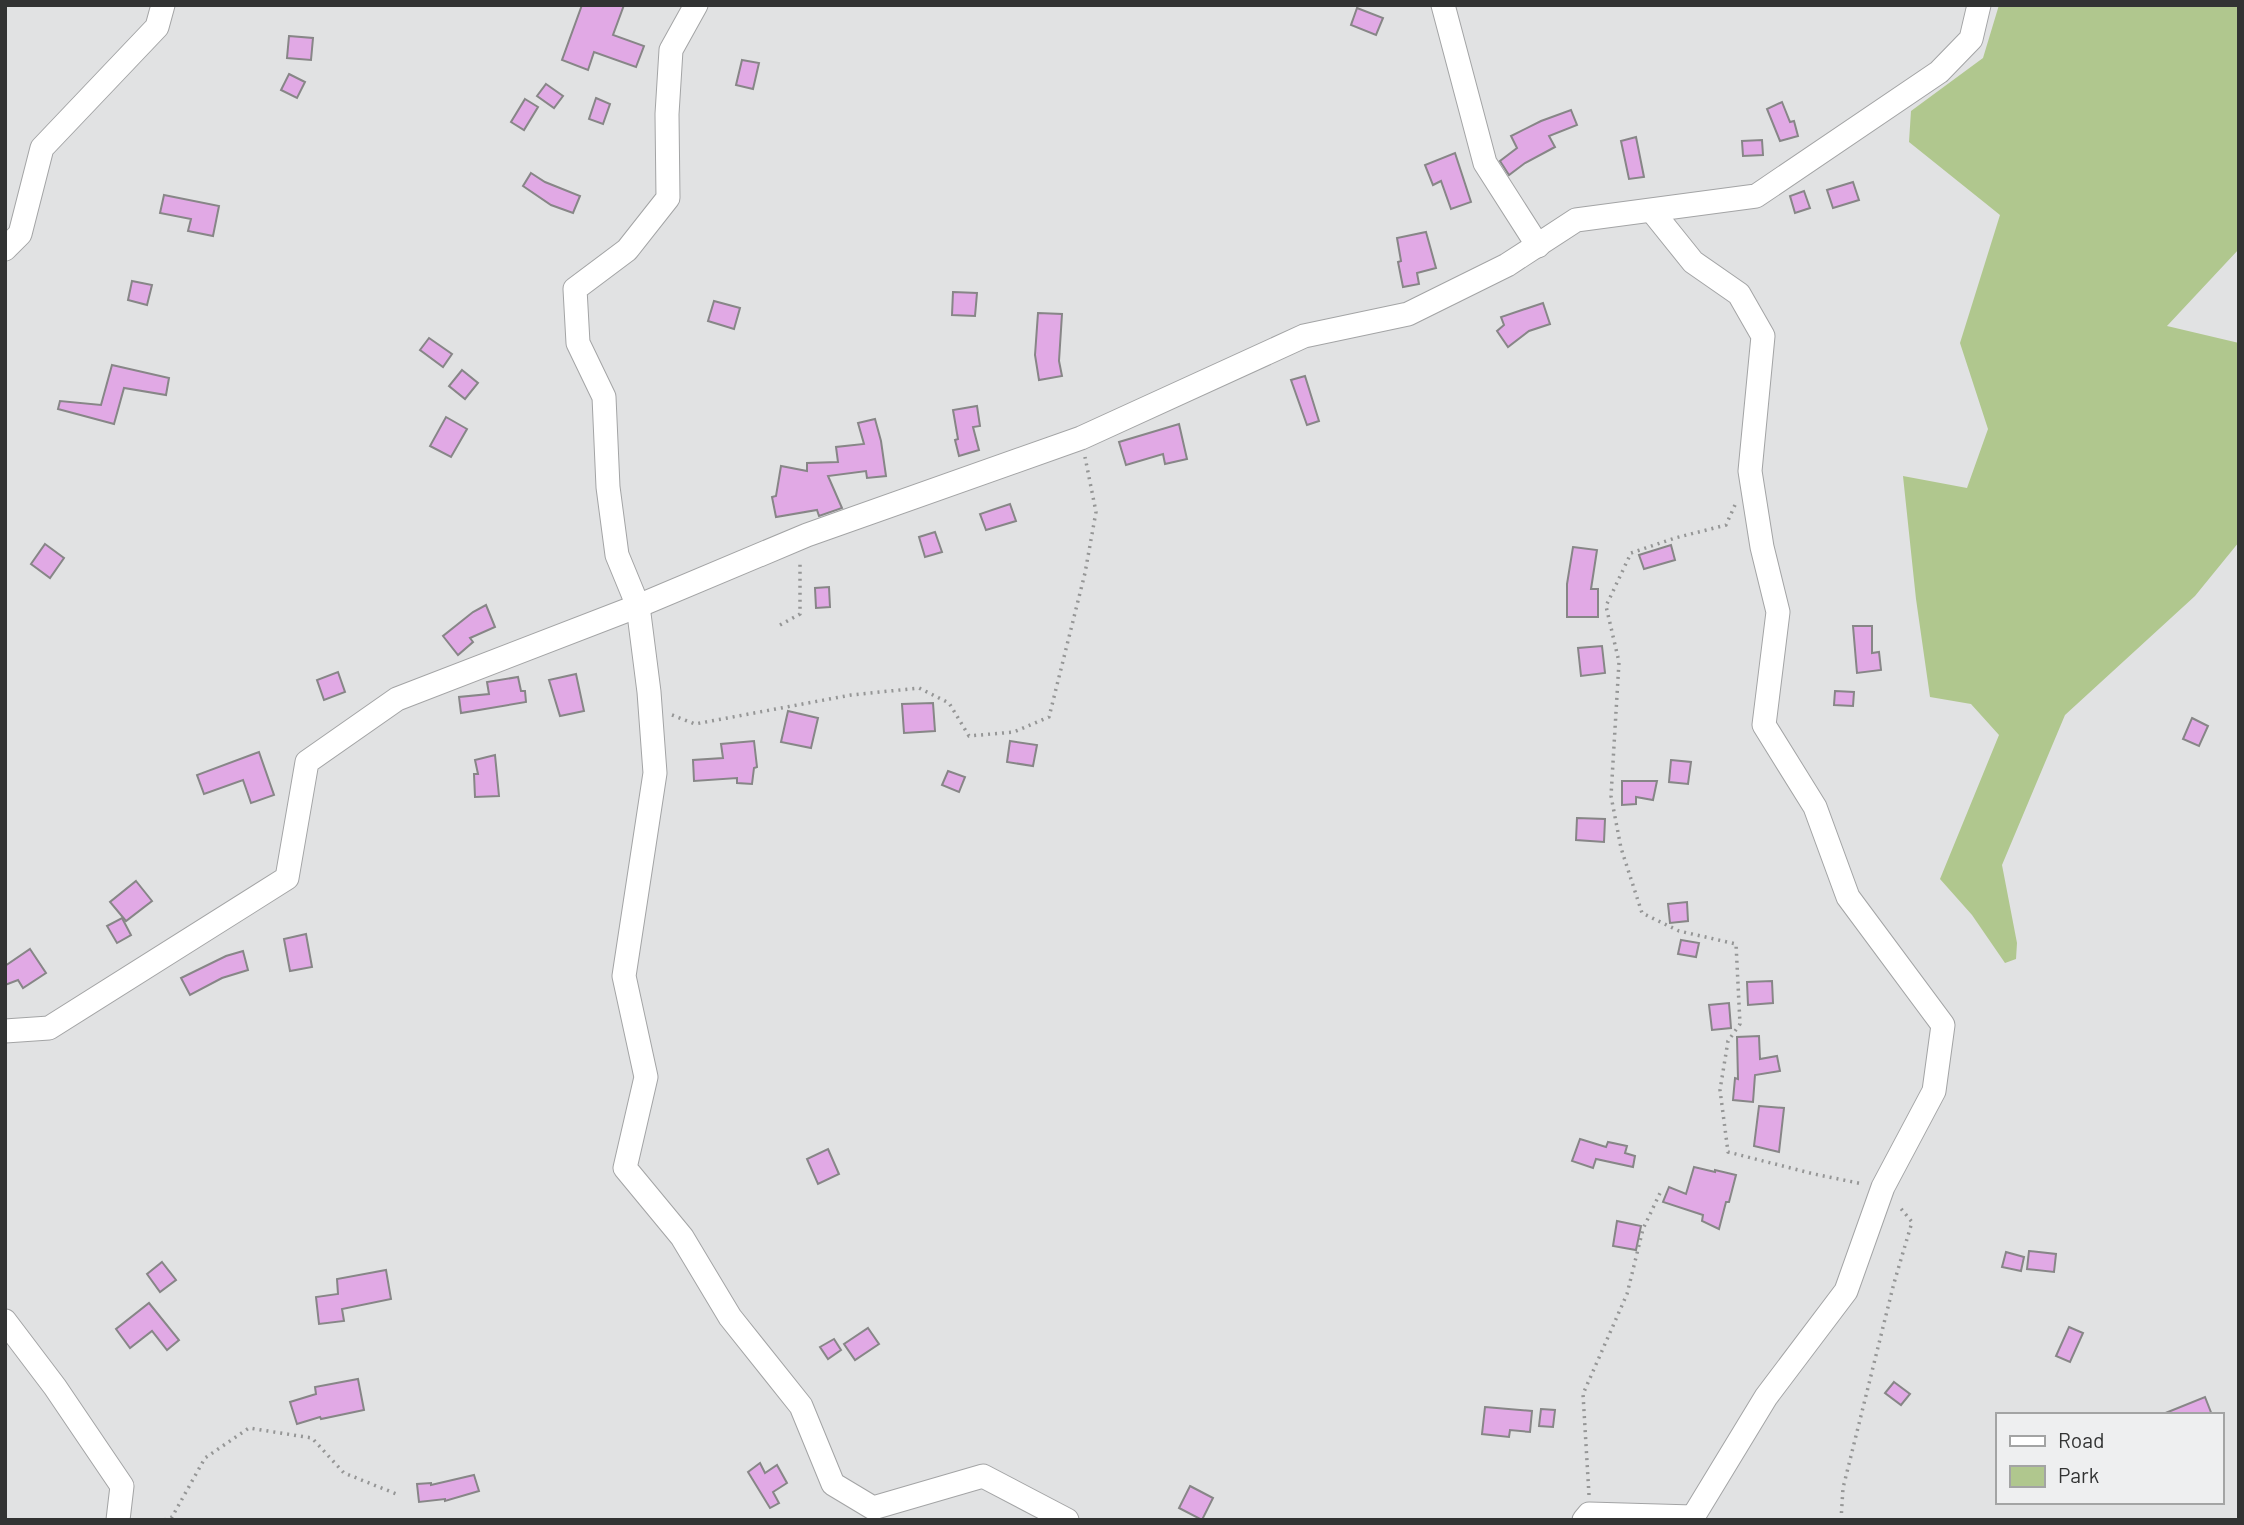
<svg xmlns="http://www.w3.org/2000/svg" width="2244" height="1525" font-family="Barlow,sans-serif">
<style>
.green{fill:#b0c78e}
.building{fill:#e1a9e5;stroke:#878687;stroke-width:2}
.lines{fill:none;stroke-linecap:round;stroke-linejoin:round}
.minor-casing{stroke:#a3a4a5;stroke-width:25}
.path{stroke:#959696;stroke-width:3.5;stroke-dasharray:2 5;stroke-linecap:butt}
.minor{stroke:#fff;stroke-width:23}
</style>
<rect width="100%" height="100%" fill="#e1e2e3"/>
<!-- green -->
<path class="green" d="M 1999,5 L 2239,5 L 2239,249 L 2167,326 L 2239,343 L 2239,542 L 2195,596 L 2065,715 L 2002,865 L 2017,943 L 2016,959 L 2005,963 L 1972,915 L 1940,879 L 1999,735 L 1971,704 L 1930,697 L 1916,599 L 1903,476 L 1967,488 L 1988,429 L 1960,343 L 2000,215 L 1909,142 L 1911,111 L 1983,58 Z"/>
<!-- building -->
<g class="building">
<path d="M 582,5 L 624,5 L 613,35 L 644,46 L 636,67 L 594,52 L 588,70 L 562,60 Z"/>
<path d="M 1357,8 L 1383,18 L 1376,35 L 1351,25 Z"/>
<path d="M 289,36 L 313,38 L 311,60 L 287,58 Z"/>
<path d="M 742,60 L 759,63 L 753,89 L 736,85 Z"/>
<path d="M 289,74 L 305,82 L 297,98 L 281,90 Z"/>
<path d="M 546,84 L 563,96 L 554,108 L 537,96 Z"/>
<path d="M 596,98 L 610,104 L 603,124 L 589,119 Z"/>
<path d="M 525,99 L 538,107 L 524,130 L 511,122 Z"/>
<path d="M 1782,102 L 1790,122 L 1794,121 L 1798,136 L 1780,141 L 1767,109 Z"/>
<path d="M 1571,110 L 1577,125 L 1549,136 L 1555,147 L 1525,163 L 1509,175 L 1500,161 L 1517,148 L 1511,136 L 1541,121 Z"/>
<path d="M 1636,137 L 1644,177 L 1629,179 L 1621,141 Z"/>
<path d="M 1762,140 L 1763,155 L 1743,156 L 1742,141 Z"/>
<path d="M 1455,153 L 1471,202 L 1451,209 L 1441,181 L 1433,185 L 1425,165 Z"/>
<path d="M 531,173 L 545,182 L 580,196 L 573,213 L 551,205 L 523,186 Z"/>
<path d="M 1853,182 L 1859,200 L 1833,208 L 1827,190 Z"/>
<path d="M 1804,191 L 1810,208 L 1795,213 L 1790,196 Z"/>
<path d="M 164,195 L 219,206 L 213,236 L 188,231 L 191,219 L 160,213 Z"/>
<path d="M 1426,232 L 1436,268 L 1417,273 L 1419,284 L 1403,287 L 1398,262 L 1401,261 L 1397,238 Z"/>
<path d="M 132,281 L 152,285 L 147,305 L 128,300 Z"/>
<path d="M 953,292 L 977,293 L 975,316 L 952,315 Z"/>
<path d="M 714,301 L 740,308 L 734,329 L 708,321 Z"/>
<path d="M 1543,303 L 1550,324 L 1529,331 L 1508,347 L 1497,331 L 1504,325 L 1501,317 Z"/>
<path d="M 1038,313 L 1062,314 L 1059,361 L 1062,376 L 1039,380 L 1035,355 Z"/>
<path d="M 429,338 L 452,354 L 443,367 L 420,350 Z"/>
<path d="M 112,365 L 169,378 L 166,395 L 124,388 L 114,424 L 58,409 L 60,401 L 101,405 Z"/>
<path d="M 462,370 L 478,383 L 465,399 L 449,386 Z"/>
<path d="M 1305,376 L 1319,421 L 1307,425 L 1291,380 Z"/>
<path d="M 977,406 L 980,426 L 973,427 L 979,450 L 959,456 L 955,440 L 958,439 L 953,410 Z"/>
<path d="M 446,417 L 467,429 L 451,457 L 430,446 Z"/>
<path d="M 875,419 L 881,441 L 886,476 L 867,478 L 866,471 L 828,476 L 842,508 L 819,516 L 817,510 L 776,517 L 772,497 L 776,496 L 781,466 L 807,471 L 807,463 L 838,462 L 836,447 L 864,444 L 858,423 Z"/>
<path d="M 1179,424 L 1187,459 L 1165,464 L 1163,454 L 1126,465 L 1119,442 Z"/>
<path d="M 1010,504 L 1016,521 L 986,530 L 980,514 Z"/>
<path d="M 935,532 L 942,552 L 925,557 L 919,537 Z"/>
<path d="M 45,544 L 64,558 L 50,578 L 31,564 Z"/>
<path d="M 1671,545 L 1675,560 L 1644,569 L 1639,555 Z"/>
<path d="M 1573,547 L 1597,550 L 1591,589 L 1598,589 L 1598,617 L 1567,617 L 1567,584 Z"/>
<path d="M 829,587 L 830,607 L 816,608 L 815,588 Z"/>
<path d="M 486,605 L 495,627 L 470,638 L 473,642 L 458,655 L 443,636 L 473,612 Z"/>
<path d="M 1853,626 L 1872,626 L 1872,653 L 1879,652 L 1881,670 L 1857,673 Z"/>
<path d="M 1602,646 L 1605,673 L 1581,676 L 1578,648 Z"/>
<path d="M 338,672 L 345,692 L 324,700 L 317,680 Z"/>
<path d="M 576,674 L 584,711 L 560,716 L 549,680 Z"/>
<path d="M 518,677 L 521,691 L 525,691 L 526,702 L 461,713 L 459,697 L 489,694 L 487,682 Z"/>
<path d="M 1835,691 L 1854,692 L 1853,706 L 1834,705 Z"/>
<path d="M 933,703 L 935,731 L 904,733 L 902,704 Z"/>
<path d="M 788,711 L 818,718 L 811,748 L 781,742 Z"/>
<path d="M 2192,718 L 2208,726 L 2199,746 L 2183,739 Z"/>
<path d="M 754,741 L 757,767 L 754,768 L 752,784 L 737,783 L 737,778 L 694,781 L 693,760 L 723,758 L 721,744 Z"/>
<path d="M 1010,741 L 1037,745 L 1033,766 L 1007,762 Z"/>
<path d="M 259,752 L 274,795 L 251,803 L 243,780 L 204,794 L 197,775 Z"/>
<path d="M 495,755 L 499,796 L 475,797 L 474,774 L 478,774 L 475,760 Z"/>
<path d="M 1671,760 L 1691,762 L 1688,784 L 1669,782 Z"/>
<path d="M 948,771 L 965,777 L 959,792 L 942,785 Z"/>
<path d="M 1622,781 L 1657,781 L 1653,800 L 1636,797 L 1636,804 L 1622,805 Z"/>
<path d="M 1577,818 L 1605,819 L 1604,842 L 1576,840 Z"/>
<path d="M 136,881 L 152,901 L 126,921 L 110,902 Z"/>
<path d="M 1687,902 L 1688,921 L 1670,923 L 1668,904 Z"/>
<path d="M 122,918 L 131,935 L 117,943 L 107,926 Z"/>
<path d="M 306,934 L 312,967 L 290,971 L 284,939 Z"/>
<path d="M 1681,940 L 1699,943 L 1696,957 L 1678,954 Z"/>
<path d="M 30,949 L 46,973 L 23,988 L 18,980 L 5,985 L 5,966 Z"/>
<path d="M 243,951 L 248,970 L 222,978 L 190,995 L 181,978 L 226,956 Z"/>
<path d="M 1772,981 L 1773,1003 L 1748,1005 L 1747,982 Z"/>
<path d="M 1729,1003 L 1731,1028 L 1712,1030 L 1709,1005 Z"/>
<path d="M 1759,1036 L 1760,1059 L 1777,1056 L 1780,1071 L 1755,1075 L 1753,1102 L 1733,1100 L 1735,1078 L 1738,1079 L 1737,1037 Z"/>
<path d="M 1759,1106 L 1784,1108 L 1779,1152 L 1754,1146 Z"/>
<path d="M 1580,1139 L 1606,1147 L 1608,1142 L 1627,1146 L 1625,1153 L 1635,1156 L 1633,1167 L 1596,1159 L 1593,1168 L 1572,1161 Z"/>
<path d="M 828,1149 L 839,1174 L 818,1184 L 807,1159 Z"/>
<path d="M 1694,1167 L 1715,1172 L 1715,1170 L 1736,1175 L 1729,1202 L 1726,1202 L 1719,1229 L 1702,1221 L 1703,1215 L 1663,1202 L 1669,1187 L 1686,1194 Z"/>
<path d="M 1617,1221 L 1641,1226 L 1636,1250 L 1613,1246 Z"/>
<path d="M 2029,1251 L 2056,1254 L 2054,1272 L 2027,1269 Z"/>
<path d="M 2006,1252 L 2024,1257 L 2021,1271 L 2002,1267 Z"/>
<path d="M 162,1262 L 176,1280 L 160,1292 L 147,1274 Z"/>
<path d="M 386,1270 L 391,1299 L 342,1309 L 344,1321 L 319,1324 L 316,1297 L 338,1294 L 337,1279 Z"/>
<path d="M 149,1303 L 179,1340 L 167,1350 L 152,1331 L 130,1348 L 116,1329 Z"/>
<path d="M 2069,1327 L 2083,1333 L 2070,1362 L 2056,1356 Z"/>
<path d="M 868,1328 L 879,1344 L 855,1360 L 844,1344 Z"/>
<path d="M 834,1339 L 841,1350 L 828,1359 L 820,1347 Z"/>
<path d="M 358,1379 L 364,1410 L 321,1419 L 320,1417 L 297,1424 L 290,1402 L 316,1394 L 315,1387 Z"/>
<path d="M 1894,1382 L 1910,1394 L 1901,1405 L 1885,1393 Z"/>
<path d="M 2205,1397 L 2212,1415 L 2163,1415 L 2163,1414 Z"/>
<path d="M 1485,1407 L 1532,1411 L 1530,1432 L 1510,1430 L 1509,1437 L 1482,1434 Z"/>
<path d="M 1541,1409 L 1555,1410 L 1553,1427 L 1539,1426 Z"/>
<path d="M 760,1463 L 765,1473 L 777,1465 L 787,1483 L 773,1492 L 779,1503 L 770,1508 L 748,1472 Z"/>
<path d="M 474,1475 L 479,1491 L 445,1501 L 445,1499 L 419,1502 L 417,1484 L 431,1483 L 431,1485 Z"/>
<path d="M 1190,1486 L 1213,1498 L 1202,1520 L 1179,1508 Z"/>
</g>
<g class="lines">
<!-- minor casing -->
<g class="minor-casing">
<g id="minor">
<path d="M 696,5 L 671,50 L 667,114 L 668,198 L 627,250 L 575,289 L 578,343 L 604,397 L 608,487 L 617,555 L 638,606 L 649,692 L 655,773 L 624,976 L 646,1077 L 625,1168 L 682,1237 L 730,1317 L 801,1406 L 833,1484 L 873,1508 L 983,1476 L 1067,1520"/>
<path d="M 1443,5 L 1485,163 L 1538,246"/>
<path d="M 5,249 L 20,234 L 42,148 L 157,27 L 163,5"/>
<path d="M 5,1031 L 49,1028 L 287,878 L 307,762 L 397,699 L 638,606 L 807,535 L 1081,438 L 1304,336 L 1408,314 L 1507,265 L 1576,220 L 1756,196 L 1939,72 L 1971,39 L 1979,5"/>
<path d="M 5,1321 L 55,1387 L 122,1486 L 118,1520"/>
<path d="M 1584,1520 L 1589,1514 L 1693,1517 L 1766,1397 L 1846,1291 L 1883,1187 L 1934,1091 L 1943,1025 L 1848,897 L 1815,807 L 1764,725 L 1778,612 L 1762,547 L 1750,471 L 1763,336 L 1739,294 L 1693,262 L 1652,211"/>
</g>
</g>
<!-- path -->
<g class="path">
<path d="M 1735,505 L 1726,525 L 1675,538 L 1631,553 L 1606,606 L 1619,662 L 1611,796 L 1621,848 L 1642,913 L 1679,931 L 1736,944 L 1740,1024 L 1728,1041 L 1720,1090 L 1728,1152 L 1814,1174 L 1863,1184"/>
<path d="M 780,625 L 800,614 L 800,561"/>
<path d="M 672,715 L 695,724 L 851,695 L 919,688 L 949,703 L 969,736 L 1014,732 L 1049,717 L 1085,573 L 1096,512 L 1085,457"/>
<path d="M 1589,1495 L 1583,1394 L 1627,1294 L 1643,1229 L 1660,1193"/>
<path d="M 164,1520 L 172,1517 L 205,1458 L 249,1428 L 312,1438 L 344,1473 L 399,1495"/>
<path d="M 1841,1520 L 1843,1488 L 1894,1283 L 1912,1222 L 1898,1205"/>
</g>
<!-- minor -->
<use href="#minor" class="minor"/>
</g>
<!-- border -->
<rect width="2244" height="1525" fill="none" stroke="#323333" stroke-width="14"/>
<!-- legend -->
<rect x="1996" y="1413" width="228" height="91" fill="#eeeff0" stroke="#a3a4a4" stroke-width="2"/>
<rect x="2010" y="1436" width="35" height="10" fill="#ffffff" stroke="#a3a4a4" stroke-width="2"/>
<text x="2058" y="1448" font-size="21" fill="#323333">Road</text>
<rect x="2010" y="1466" width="35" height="21" fill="#b0c78e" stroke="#a3a4a4" stroke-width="2"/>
<text x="2058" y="1483" font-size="21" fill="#323333">Park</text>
</svg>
